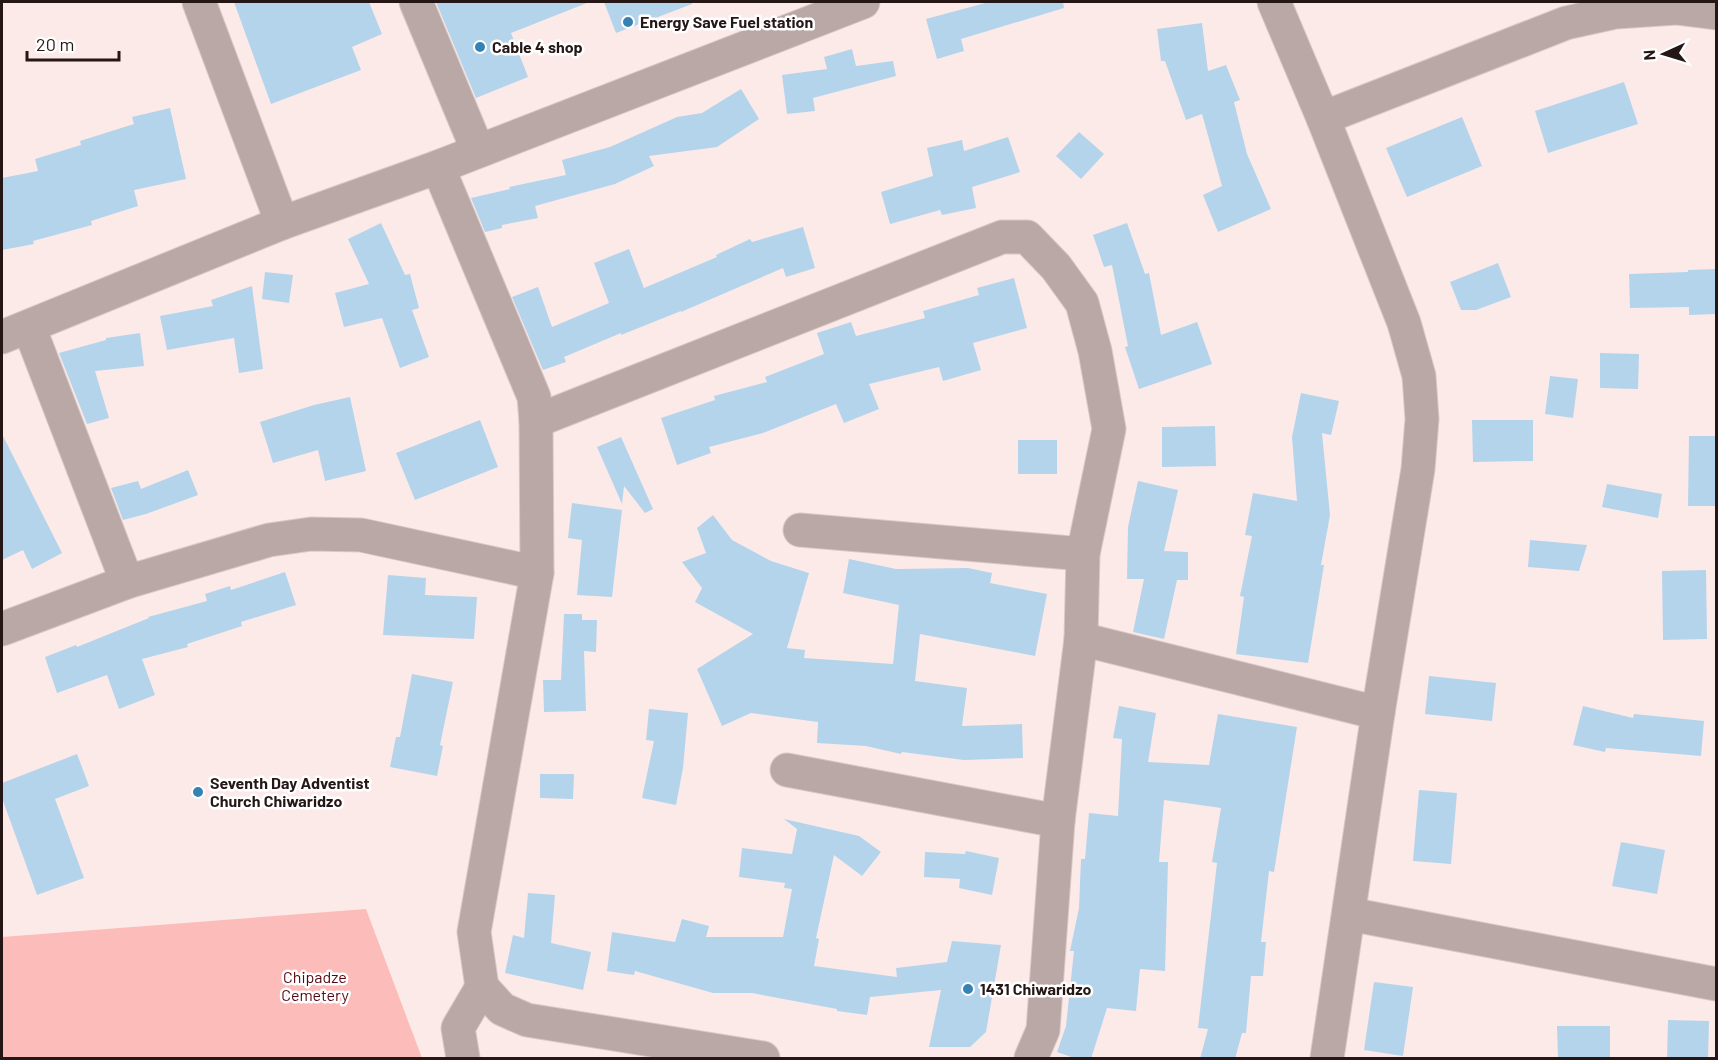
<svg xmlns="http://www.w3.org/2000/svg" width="1718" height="1060" font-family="Barlow,sans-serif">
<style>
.green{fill:#fcbdba}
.building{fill:#b4d4ec}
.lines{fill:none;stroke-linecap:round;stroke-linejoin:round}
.minor-casing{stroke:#dac8c7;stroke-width:35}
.minor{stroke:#baa8a7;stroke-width:33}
.poi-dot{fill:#3682b5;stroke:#fff;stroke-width:2}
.labels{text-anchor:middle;stroke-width:5;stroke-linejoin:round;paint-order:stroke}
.poi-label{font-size:16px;font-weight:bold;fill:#261717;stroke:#fff;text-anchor:start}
.park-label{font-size:16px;fill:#560711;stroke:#fff}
</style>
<rect width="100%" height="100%" fill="#fceae9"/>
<!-- green -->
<path class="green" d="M 366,909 L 422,1058 L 2,1058 L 2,937 Z"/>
<!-- building -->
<g class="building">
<path d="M 234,2 L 369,2 L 382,34 L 352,47 L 361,70 L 271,104 Z"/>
<path d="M 436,2 L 587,2 L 587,3 L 511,33 L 528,77 L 476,98 Z"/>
<path d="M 604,2 L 692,2 L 692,4 L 616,33 Z"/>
<path d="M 989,2 L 1063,2 L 1064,8 L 961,39 L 964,51 L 937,59 L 926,19 Z"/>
<path d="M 1202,23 L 1208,71 L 1226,65 L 1240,100 L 1234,102 L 1247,154 L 1271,209 L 1218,232 L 1203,195 L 1222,186 L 1202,114 L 1186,120 L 1165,61 L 1161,61 L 1157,29 Z"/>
<path d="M 852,49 L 856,66 L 893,61 L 896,76 L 813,98 L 815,111 L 787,114 L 782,75 L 827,69 L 824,57 Z"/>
<path d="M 1624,82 L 1638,124 L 1548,153 L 1535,111 Z"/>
<path d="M 741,89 L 759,119 L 717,147 L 649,156 L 654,166 L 615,184 L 535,206 L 538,218 L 502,225 L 502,228 L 485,232 L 471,198 L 510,189 L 509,187 L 566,175 L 562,160 L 610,147 L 677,117 L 702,113 Z"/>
<path d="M 170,108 L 186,179 L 134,190 L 138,206 L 91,221 L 92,225 L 33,241 L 34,244 L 2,250 L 2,178 L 38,171 L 35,159 L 81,145 L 80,141 L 134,124 L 132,117 Z"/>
<path d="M 1462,117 L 1482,166 L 1407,197 L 1386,148 Z"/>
<path d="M 1079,132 L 1104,154 L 1081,179 L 1056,156 Z"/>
<path d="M 1008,137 L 1020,172 L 972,187 L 976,208 L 942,215 L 940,210 L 890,224 L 881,192 L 933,176 L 927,148 L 962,140 L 964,151 Z"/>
<path d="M 381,223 L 405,275 L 410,274 L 419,308 L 412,310 L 429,357 L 400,368 L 382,318 L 344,327 L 335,293 L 369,284 L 348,239 Z"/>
<path d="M 1127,223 L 1145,274 L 1149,273 L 1161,335 L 1197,322 L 1212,364 L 1139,389 L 1125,347 L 1128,346 L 1112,265 L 1104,267 L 1093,235 Z"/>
<path d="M 803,227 L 815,268 L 786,277 L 783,268 L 681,312 L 681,311 L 621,335 L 621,333 L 564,357 L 566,362 L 543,370 L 512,297 L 538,287 L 552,327 L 609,303 L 594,263 L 629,249 L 644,288 L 717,257 L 716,255 L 750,239 L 752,242 Z"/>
<path d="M 1498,263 L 1511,297 L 1476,310 L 1461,310 L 1450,282 Z"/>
<path d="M 1716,269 L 1716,314 L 1689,315 L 1689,307 L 1630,308 L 1629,274 L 1688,272 L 1688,270 Z"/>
<path d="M 265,272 L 293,275 L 289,303 L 262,299 Z"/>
<path d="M 1014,278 L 1027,328 L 973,343 L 981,370 L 943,381 L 939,367 L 869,384 L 879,409 L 844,423 L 836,404 L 763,433 L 709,447 L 711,453 L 677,465 L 661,418 L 715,400 L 714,396 L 767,382 L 765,377 L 824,354 L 817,333 L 851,322 L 856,336 L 925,318 L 923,311 L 979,295 L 977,288 Z"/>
<path d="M 252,286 L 263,369 L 239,373 L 234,338 L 167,350 L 160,316 L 213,306 L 211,300 Z"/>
<path d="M 140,333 L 144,366 L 95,371 L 109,418 L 87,424 L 59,353 L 106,340 L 106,338 Z"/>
<path d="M 1600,353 L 1639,354 L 1638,389 L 1600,388 Z"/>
<path d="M 1550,376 L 1578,379 L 1573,418 L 1545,414 Z"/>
<path d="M 1301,393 L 1339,401 L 1331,435 L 1322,433 L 1330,515 L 1321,565 L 1324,565 L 1308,663 L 1236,654 L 1244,597 L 1240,596 L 1252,536 L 1245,535 L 1253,493 L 1297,501 L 1292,437 Z"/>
<path d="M 350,397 L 366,471 L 325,481 L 318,450 L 273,463 L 260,422 L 314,405 Z"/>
<path d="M 480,420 L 498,467 L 415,500 L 396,453 Z"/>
<path d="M 1472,420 L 1533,420 L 1533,461 L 1473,462 Z"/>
<path d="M 1215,426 L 1216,466 L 1162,467 L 1162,427 Z"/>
<path d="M 2,434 L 62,553 L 32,569 L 23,550 L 2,560 Z"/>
<path d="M 1689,436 L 1716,436 L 1716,506 L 1688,506 Z"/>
<path d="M 621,437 L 653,509 L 645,513 L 624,486 L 622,504 L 597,447 Z"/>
<rect x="1018" y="440" width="39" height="34"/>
<path d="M 188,470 L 198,495 L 146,514 L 123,520 L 111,488 L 138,481 L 141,489 Z"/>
<path d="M 1138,481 L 1178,490 L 1164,551 L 1188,552 L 1188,580 L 1177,580 L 1164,639 L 1133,632 L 1144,579 L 1127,579 L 1128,527 Z"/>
<path d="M 1607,484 L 1662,494 L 1658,518 L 1602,507 Z"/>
<path d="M 572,503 L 622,510 L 612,597 L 577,595 L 582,540 L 568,538 Z"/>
<path d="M 713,515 L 732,540 L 771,561 L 809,573 L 787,648 L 805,650 L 804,658 L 893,664 L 899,605 L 843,593 L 849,559 L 896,569 L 968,568 L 992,573 L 990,583 L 1047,594 L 1035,656 L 920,634 L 915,681 L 967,688 L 962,726 L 1022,724 L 1023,758 L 964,760 L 902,752 L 901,754 L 866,746 L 817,743 L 818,722 L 751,713 L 722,726 L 697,669 L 753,634 L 695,602 L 702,588 L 682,562 L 706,553 L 697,528 Z"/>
<path d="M 1530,540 L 1587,545 L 1579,571 L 1528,567 Z"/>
<path d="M 1706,570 L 1707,639 L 1663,640 L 1662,571 Z"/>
<path d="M 285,572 L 296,605 L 241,622 L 242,626 L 187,644 L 188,647 L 142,659 L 155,695 L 119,709 L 107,675 L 57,693 L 45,657 L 76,645 L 77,647 L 149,618 L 148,617 L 207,601 L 205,594 L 230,586 L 231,590 Z"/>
<path d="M 388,575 L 426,578 L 425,595 L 477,597 L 474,639 L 383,635 Z"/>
<path d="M 564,614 L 582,614 L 582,620 L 597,620 L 596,652 L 584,651 L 586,711 L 544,712 L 543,680 L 561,680 Z"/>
<path d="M 412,674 L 453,682 L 440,745 L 443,746 L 437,776 L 390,767 L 396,737 L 400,737 Z"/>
<path d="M 1429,676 L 1496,683 L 1492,721 L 1425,714 Z"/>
<path d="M 1119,706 L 1156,713 L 1148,762 L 1209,765 L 1218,714 L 1297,727 L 1274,872 L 1269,871 L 1261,942 L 1266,942 L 1263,976 L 1251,976 L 1246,1033 L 1242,1033 L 1235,1059 L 1200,1059 L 1208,1029 L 1198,1028 L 1217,863 L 1212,862 L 1221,808 L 1164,800 L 1159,862 L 1168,862 L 1165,971 L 1140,969 L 1136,1011 L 1107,1008 L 1091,1059 L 1077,1059 L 1057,1052 L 1066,1026 L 1074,951 L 1070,951 L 1079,908 L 1081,859 L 1085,859 L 1089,813 L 1118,816 L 1122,739 L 1113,738 Z"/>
<path d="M 1583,706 L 1633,718 L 1634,714 L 1704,721 L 1701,756 L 1606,748 L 1605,752 L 1573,745 Z"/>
<path d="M 649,709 L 688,713 L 683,768 L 676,805 L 642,798 L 654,741 L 646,740 Z"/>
<path d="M 77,754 L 89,786 L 55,799 L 84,878 L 37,895 L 2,798 L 2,783 Z"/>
<path d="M 540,774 L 574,774 L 573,799 L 540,798 Z"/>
<path d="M 1419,790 L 1457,793 L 1451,864 L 1413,861 Z"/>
<path d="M 784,819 L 859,836 L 881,852 L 862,876 L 834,855 L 816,938 L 819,939 L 814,966 L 897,977 L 896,968 L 947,962 L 952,941 L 1001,945 L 986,1032 L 970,1047 L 929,1047 L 941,990 L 870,997 L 867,1015 L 837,1011 L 837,1009 L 752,993 L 713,993 L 635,971 L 634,975 L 607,971 L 612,932 L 675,942 L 682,919 L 709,926 L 706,937 L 783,937 L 792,889 L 784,888 L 785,883 L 739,877 L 742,848 L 792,854 L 797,829 Z"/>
<path d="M 1621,842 L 1665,850 L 1657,894 L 1612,886 Z"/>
<path d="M 966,851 L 999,858 L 992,895 L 959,888 L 960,879 L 924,877 L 925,852 L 965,854 Z"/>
<path d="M 528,893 L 555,895 L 551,943 L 591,952 L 583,990 L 505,973 L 513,935 L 524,938 Z"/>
<path d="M 1374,982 L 1413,987 L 1403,1056 L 1364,1050 Z"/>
<path d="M 1668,1020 L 1709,1021 L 1708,1059 L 1667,1059 Z"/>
<path d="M 1557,1026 L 1610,1026 L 1610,1059 L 1558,1059 Z"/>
</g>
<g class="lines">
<!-- minor casing -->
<g class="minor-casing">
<g id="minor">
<path d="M 199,2 L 282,223"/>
<path d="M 416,2 L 478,151"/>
<path d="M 1274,2 L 1323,118 L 1404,323 L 1419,376 L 1422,419 L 1418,469 L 1378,713 L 1327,1058"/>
<path d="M 1323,118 L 1566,23 L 1616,12 L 1676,8 L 1716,13"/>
<path d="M 438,167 L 534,397 L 536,421 L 1002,237 L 1027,237 L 1056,267 L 1082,303 L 1095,351 L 1109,429 L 1083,554 L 1081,639 L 1058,821 L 1043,1030 L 1031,1058"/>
<path d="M 29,327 L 127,582"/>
<path d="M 2,337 L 282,223 L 438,167 L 863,2"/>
<path d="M 536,421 L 537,573"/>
<path d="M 800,530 L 1083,554"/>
<path d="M 2,629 L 127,582 L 269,540 L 311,534 L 361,535 L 537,573 L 474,932 L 482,987 L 502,1009 L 527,1020 L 763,1058"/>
<path d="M 1081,639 L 1378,713"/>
<path d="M 787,770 L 1058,821"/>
<path d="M 1349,914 L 1716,984"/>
<path d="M 463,1058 L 458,1028 L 482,987"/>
</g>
</g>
<!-- minor -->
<use href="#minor" class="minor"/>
</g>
<!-- markers -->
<g class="poi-dot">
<circle cx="628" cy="22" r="6"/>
<circle cx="480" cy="47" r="6"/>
<circle cx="198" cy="792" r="6"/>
<circle cx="968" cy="989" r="6"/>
</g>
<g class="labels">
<!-- poi labels -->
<g class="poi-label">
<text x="640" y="28">Energy Save Fuel station</text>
<text x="492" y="53">Cable 4 shop</text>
<text x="210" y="789">Seventh Day Adventist<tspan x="210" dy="18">Church Chiwaridzo</tspan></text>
<text x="980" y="995">1431 Chiwaridzo</text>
</g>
<!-- park labels -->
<g class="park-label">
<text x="315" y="983">Chipadze<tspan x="315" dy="18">Cemetery</tspan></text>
</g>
</g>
<!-- border -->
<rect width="1718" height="1060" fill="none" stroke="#261717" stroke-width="6"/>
<!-- north arrow -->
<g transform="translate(1664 54) rotate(266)" stroke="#ffffff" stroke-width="4.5" paint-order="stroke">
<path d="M0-4.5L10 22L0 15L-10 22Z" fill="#261717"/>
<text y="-9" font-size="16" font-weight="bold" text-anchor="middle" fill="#261717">N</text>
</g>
<!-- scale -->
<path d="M27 51v9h92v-9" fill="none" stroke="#261717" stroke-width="3"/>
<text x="36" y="51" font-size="18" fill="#261717" stroke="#ffffff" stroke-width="4.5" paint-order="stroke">20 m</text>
</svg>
